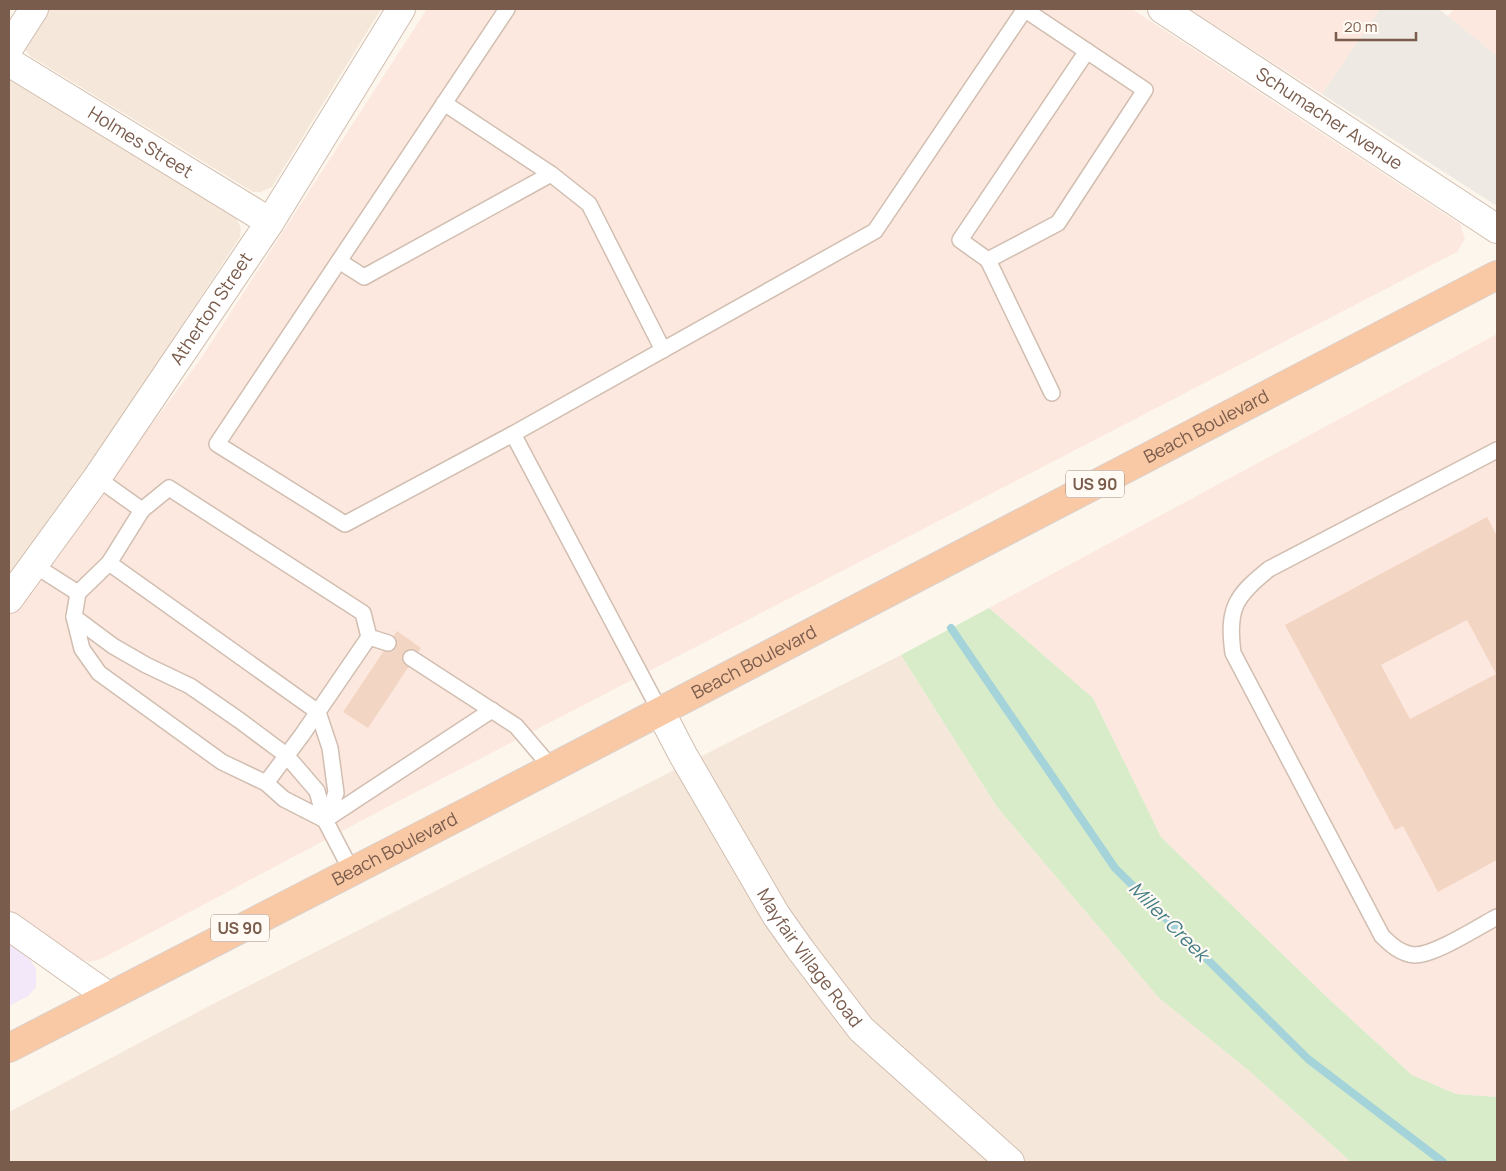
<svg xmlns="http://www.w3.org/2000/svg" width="1506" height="1171" font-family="Manrope,sans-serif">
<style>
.residential{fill:#f5e8da}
.commercial{fill:#fde8e0}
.industrial{fill:#efe9e4}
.education{fill:#f3e8fa}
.green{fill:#d8ecc9}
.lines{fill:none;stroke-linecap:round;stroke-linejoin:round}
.stream{stroke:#a5d3da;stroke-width:8}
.building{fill:#f3d5c3;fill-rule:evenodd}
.service-casing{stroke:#d1beb0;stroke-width:18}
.minor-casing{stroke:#d1beb0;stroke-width:30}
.trunk-casing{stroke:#dad1cd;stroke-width:30}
.service{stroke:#fff;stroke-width:15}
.minor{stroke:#fff;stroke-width:28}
.trunk{stroke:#f9c8a4;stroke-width:28}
.labels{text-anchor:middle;stroke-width:4.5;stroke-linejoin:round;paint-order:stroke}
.shield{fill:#fffaf3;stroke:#a28b7f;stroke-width:1}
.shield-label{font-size:16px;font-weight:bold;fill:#7a5c4d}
.street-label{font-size:18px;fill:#7a5c4d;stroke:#fffaf3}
.water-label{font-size:19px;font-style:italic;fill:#437c86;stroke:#fffaf3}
</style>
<rect width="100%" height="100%" fill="#fdf6ec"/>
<!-- residential -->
<g class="residential">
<path d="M 47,9 L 381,9 L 272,187 L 261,192 L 253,192 L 30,56 L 25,49 L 25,42 Z"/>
<path d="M 9,79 L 15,80 L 235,216 L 241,228 L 240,237 L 56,517 L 9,579 Z"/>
<path d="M 901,655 L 997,807 L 1159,998 L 1247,1069 L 1351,1162 L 9,1162 L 9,1112 L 213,1004 Z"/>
</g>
<!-- commercial -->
<g class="commercial">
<path d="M 427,9 L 1132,9 L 1460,224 L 1465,239 L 1457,252 L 395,803 L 103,958 L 90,962 L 80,959 L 9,910 L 9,614 L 200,360 Z"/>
<path d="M 1189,9 L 1380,9 L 1322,94 Z"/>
<path d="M 1454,9 L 1497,9 L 1497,56 L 1448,16 Z"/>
<path d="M 1497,334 L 1497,1097 L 1456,1094 L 1412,1075 L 1330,1000 L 1161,837 L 1093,698 L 989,608 Z"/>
</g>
<!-- industrial -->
<path class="industrial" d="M 1380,9 L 1439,9 L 1497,56 L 1497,206 L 1322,94 Z"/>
<!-- education -->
<path class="education" d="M 9,943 L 29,958 L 36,969 L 36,987 L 28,996 L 9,1006 Z"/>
<!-- green -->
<path class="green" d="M 989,608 L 1093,698 L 1161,837 L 1330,1000 L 1412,1075 L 1456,1094 L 1497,1097 L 1497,1162 L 1351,1162 L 1247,1069 L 1159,998 L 997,807 L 901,655 Z"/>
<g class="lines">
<!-- stream -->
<path class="stream" d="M 951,628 L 1115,868 L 1308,1059 L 1443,1162"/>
</g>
<!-- building -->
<g class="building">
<path d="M 1487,517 L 1497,536 L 1497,860 L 1438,892 L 1403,826 L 1395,830 L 1285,625 ZM 1467,620 L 1496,674 L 1410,719 L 1381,665 Z"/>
<path d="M 397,631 L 421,648 L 368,728 L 343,712 Z"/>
</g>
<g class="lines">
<!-- service casing -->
<g class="service-casing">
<g id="service">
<path d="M 507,9 L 217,444 L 345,524 L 513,434 L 660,711"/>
<path d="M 1024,9 L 1145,90 L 1058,223 L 988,260 L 1052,393"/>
<path d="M 444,103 L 551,174"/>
<path d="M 988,260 L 960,240 L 1087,51"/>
<path d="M 339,261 L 364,277 L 551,174 L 589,204 L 663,350"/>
<path d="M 513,434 L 875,231 L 1025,9"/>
<path d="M 1497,450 L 1269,569 C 1235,596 1227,609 1233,653 L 1382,936 C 1391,945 1401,954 1415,955 C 1435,955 1478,927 1497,917"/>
<path d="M 97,478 L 142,510 L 109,563 L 78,593 L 74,617 L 82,649 L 99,673 L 222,762 L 266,783 L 284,799 L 325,820"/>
<path d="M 142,510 L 169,488 L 363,613 L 369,637"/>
<path d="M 109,563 L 318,712 L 330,748 L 336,793 L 325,820"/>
<path d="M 34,565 L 78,593"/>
<path d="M 74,617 L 113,646 L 146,665 L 190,686 L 239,720 L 286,755 L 317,791 L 325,820 L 351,870"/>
<path d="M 411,658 L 516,726 L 551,767"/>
<path d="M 266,783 L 302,735 L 369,637 L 388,643"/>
<path d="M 325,820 L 492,710"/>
</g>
</g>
<!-- minor casing -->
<g class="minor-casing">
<g id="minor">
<path id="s1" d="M 1162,9 L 1497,229"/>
<path d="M 9,48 L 34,9"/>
<path id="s2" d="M 9,62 L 270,222"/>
<path id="s3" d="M 9,599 L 97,478 L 270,222 L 401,9"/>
<path id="s4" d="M 660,711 L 683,755 L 776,915 L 800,949 L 861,1029 L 1010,1162"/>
<path d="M 9,926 L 108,996"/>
</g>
</g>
<!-- trunk casing -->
<g class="trunk-casing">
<g id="trunk">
<path id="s5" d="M 9,1048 L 471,810 L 1497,275"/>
</g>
</g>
<!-- service -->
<use href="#service" class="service"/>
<!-- minor -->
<use href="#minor" class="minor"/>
<!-- trunk -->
<use href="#trunk" class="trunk"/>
</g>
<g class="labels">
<!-- shield labels -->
<g class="shield">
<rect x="1066" y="470.5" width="58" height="27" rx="4"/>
<rect x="211" y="914.5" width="58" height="27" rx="4"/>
</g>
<g class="shield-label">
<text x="1095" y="490">US 90</text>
<text x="240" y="934">US 90</text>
</g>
<!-- street labels -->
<g class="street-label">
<text dy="6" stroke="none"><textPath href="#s1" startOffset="200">Schumacher Avenue</textPath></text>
<text dy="6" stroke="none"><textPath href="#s2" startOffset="154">Holmes Street</textPath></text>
<text dy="6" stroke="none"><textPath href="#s3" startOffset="354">Atherton Street</textPath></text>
<text dy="6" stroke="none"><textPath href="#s5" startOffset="1349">Beach Boulevard</textPath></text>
<text dy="6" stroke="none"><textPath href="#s5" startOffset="839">Beach Boulevard</textPath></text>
<text dy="6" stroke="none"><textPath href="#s5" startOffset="434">Beach Boulevard</textPath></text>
<text dy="6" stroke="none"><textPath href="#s4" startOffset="289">Mayfair Village Road</textPath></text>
</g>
<!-- water labels -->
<g class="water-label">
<text transform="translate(1169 921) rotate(45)" y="7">Miller Creek</text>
</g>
</g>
<!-- border -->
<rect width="1506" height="1171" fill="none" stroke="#7a5c4d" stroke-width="20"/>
<!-- scale -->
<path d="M1336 32v8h80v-8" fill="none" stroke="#7a5c4d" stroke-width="2.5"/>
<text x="1344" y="32" font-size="15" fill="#7a5c4d" stroke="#fffaf3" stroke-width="4" paint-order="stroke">20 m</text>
</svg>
